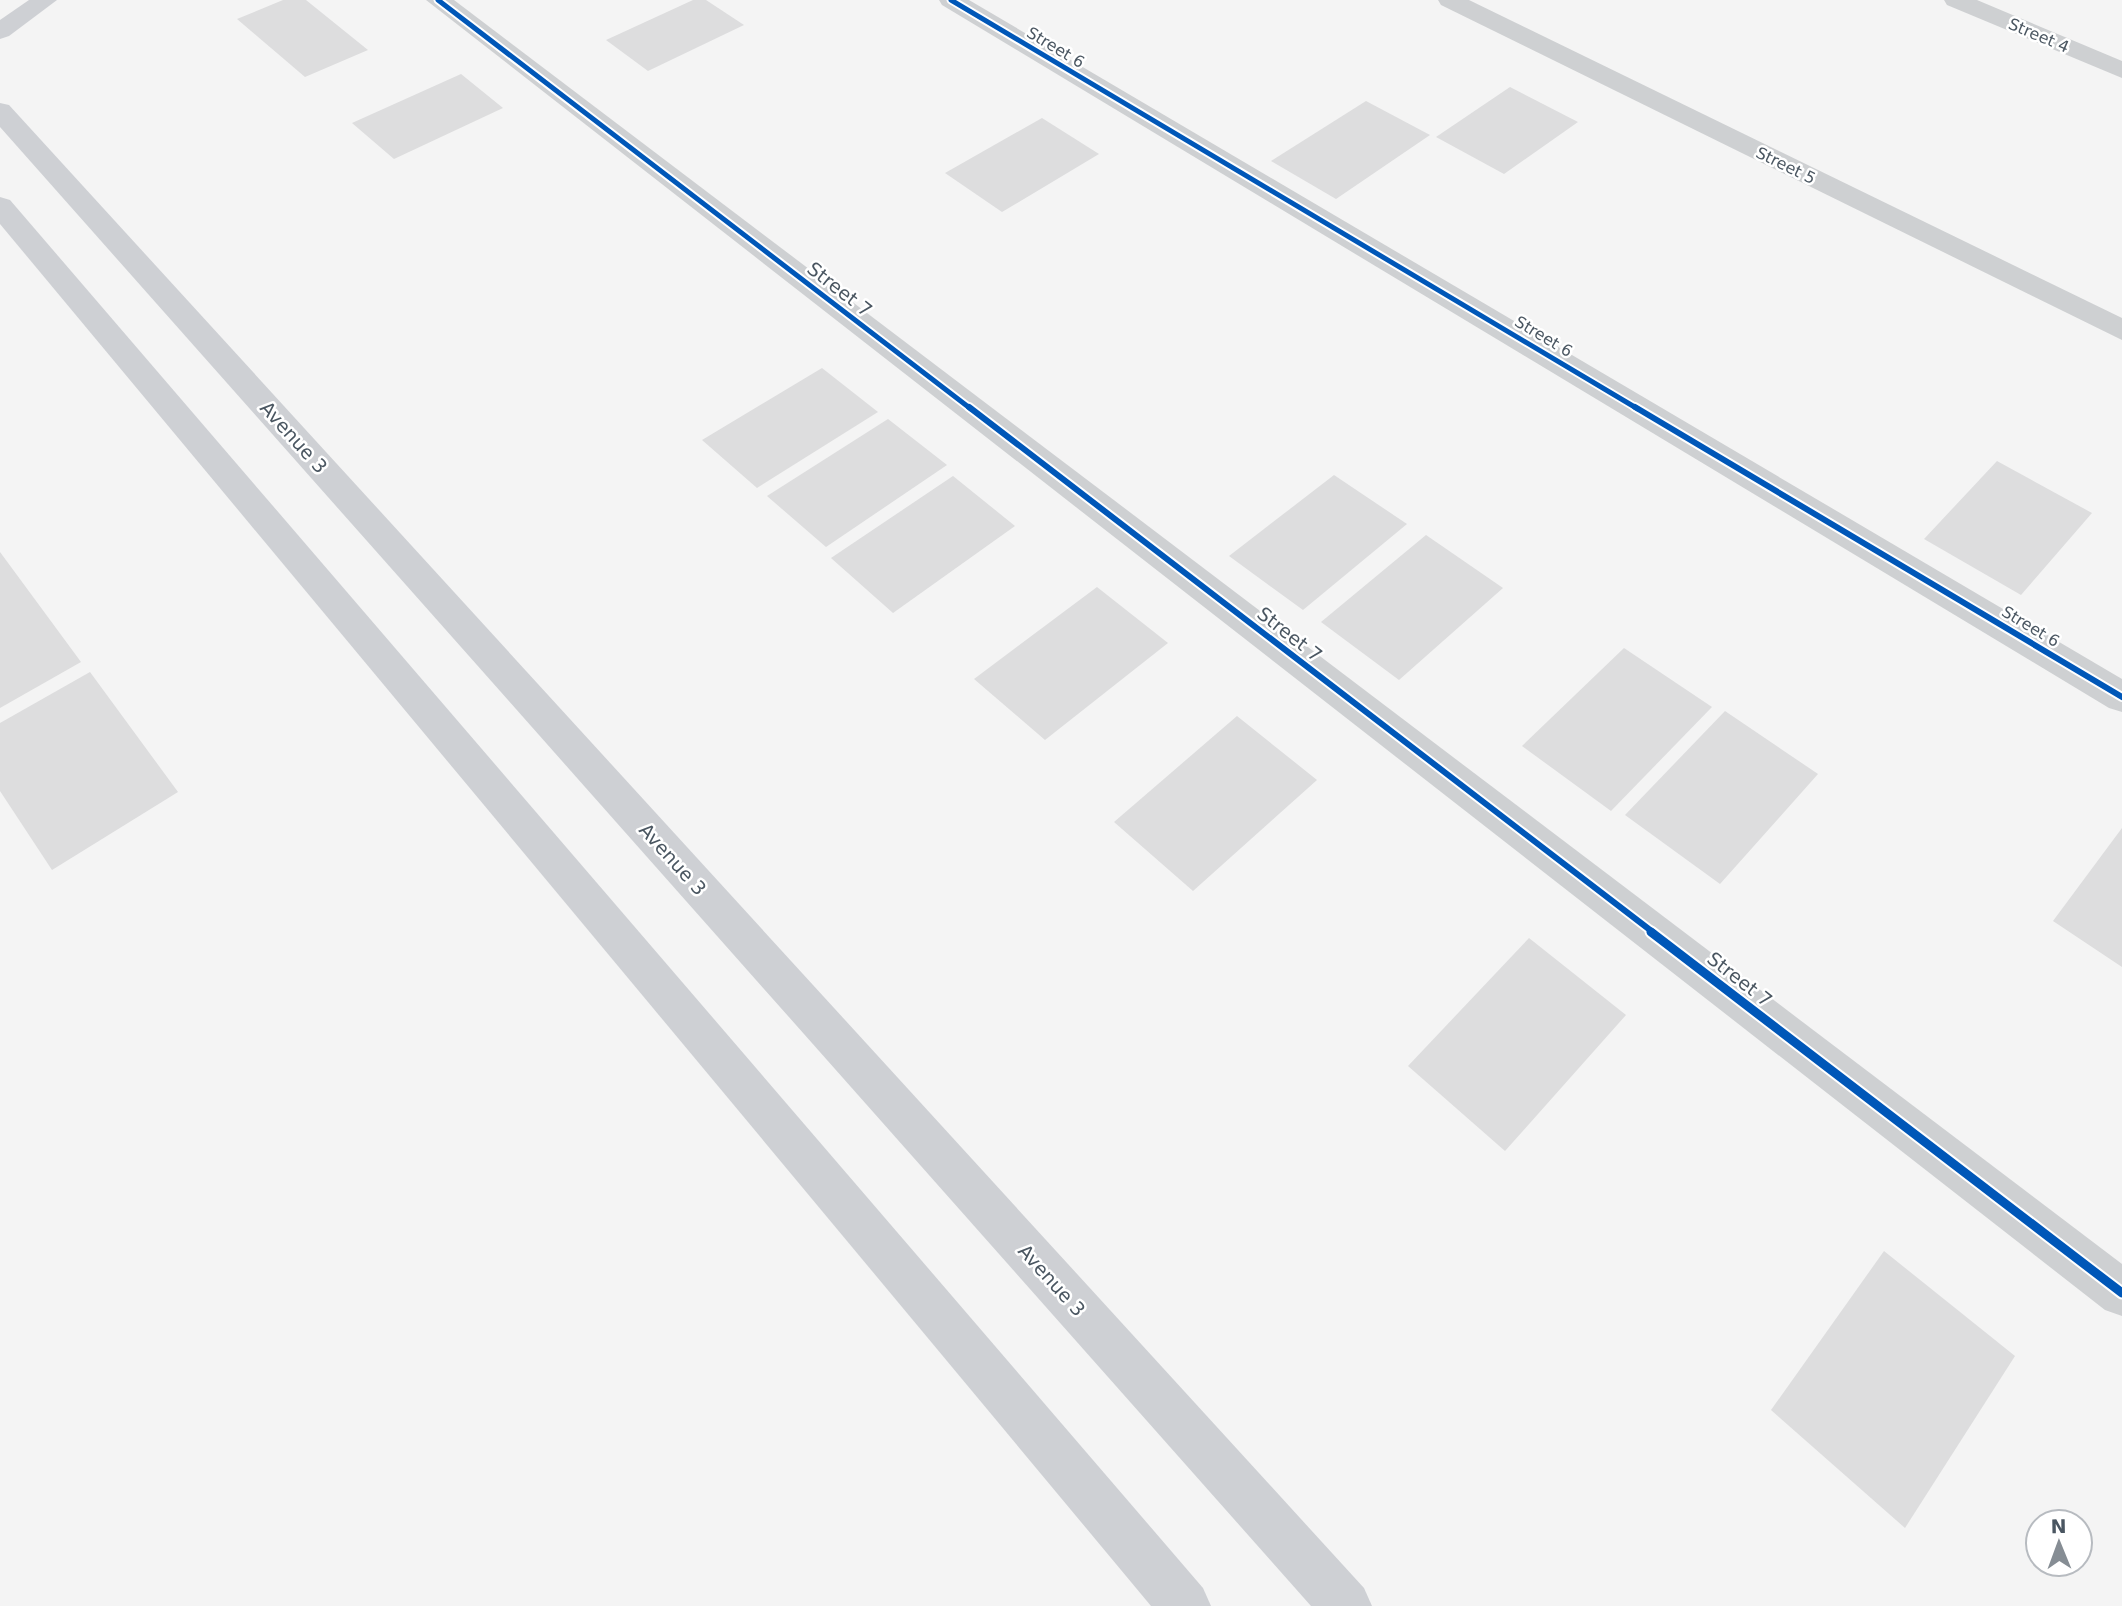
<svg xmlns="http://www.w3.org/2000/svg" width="2122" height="1606" font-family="'DejaVu Sans',sans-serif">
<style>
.building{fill:#ddddde}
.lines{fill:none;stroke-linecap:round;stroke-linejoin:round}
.minor{fill:#ced0d2;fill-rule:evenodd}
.secondary{fill:#ced0d4;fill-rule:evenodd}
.cycleway-far2-casing{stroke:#fff;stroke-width:9}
.cycleway-far1-casing{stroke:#fff;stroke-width:10}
.cycleway-casing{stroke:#fff;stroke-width:13}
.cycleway-far2{stroke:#0057b8;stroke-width:5}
.cycleway-far1{stroke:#0057b8;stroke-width:6}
.cycleway{stroke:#0057b8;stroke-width:9}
.labels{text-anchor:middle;stroke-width:5;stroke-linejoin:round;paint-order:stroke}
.far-street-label{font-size:16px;fill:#4a5661;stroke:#fff}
.street-label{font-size:19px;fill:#4a5661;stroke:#fff}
</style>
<rect width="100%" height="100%" fill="#f4f4f4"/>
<!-- building -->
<g class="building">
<path d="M 283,0 L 306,0 L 368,50 L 305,77 L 237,19 Z"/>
<path d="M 693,0 L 706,0 L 744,25 L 648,71 L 606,40 Z"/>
<path d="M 461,74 L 503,108 L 394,159 L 352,123 Z"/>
<path d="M 1510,87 L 1578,122 L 1504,174 L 1436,137 Z"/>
<path d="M 1366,101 L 1430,135 L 1336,199 L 1271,161 Z"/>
<path d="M 1042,118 L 1099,154 L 1002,212 L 945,173 Z"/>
<path d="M 822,368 L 878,412 L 757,488 L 702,440 Z"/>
<path d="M 888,419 L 947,465 L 826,547 L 767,496 Z"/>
<path d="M 1997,461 L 2092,513 L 2021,595 L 1924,539 Z"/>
<path d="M 1334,475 L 1407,524 L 1303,610 L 1229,556 Z"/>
<path d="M 953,476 L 1015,526 L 893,613 L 831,558 Z"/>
<path d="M 1426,535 L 1503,588 L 1399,680 L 1321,622 Z"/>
<path d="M 0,552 L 81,662 L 0,708 Z"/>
<path d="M 1097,587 L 1168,643 L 1045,740 L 974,679 Z"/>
<path d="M 1624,648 L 1712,707 L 1611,811 L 1522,746 Z"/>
<path d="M 90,672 L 178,792 L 52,870 L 0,791 L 0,723 Z"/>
<path d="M 1725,711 L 1818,774 L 1720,884 L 1625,815 Z"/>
<path d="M 1237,716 L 1317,780 L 1193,891 L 1114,822 Z"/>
<path d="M 2122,828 L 2122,967 L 2053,921 Z"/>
<path d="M 1529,938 L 1626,1015 L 1505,1151 L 1408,1066 Z"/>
<path d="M 1884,1251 L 2015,1356 L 1905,1528 L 1771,1410 Z"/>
</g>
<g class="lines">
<!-- minor -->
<g class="minor">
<path d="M 426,0 L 454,0 L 2122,1264 L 2122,1316 L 2105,1310 Z"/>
<path d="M 939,0 L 969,0 L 2122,679 L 2122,712 L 2109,708 L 942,5 Z"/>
<path d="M 1438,0 L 1469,0 L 2122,318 L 2122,340 L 1441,5 Z"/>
<path d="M 1944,0 L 1977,0 L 2122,61 L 2122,78 L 1947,5 Z"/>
</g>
<!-- secondary -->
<g class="secondary">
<path d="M 29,0 L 57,0 L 9,36 L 0,39 L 0,20 Z"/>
<path d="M 0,103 L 9,105 L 1364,1588 L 1372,1606 L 1311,1606 L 0,127 Z"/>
<path d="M 0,197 L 10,200 L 1203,1588 L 1211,1606 L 1151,1606 L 0,224 Z"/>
</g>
<!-- cycleway-far2 casing -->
<g class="cycleway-far2-casing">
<g id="cycleway-far2">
<path d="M 438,0 L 971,409"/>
<path d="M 951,0 L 1638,409"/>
</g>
</g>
<!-- cycleway-far1 casing -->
<g class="cycleway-far1-casing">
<g id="cycleway-far1">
<path d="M 969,407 L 1654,933"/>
<path d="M 1635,407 L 2122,697"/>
</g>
</g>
<!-- cycleway casing -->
<g class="cycleway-casing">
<path id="cycleway" d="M 1651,932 L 2122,1293"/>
</g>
<!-- cycleway-far2 -->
<use href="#cycleway-far2" class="cycleway-far2"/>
<!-- cycleway-far1 -->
<use href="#cycleway-far1" class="cycleway-far1"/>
<!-- cycleway -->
<use href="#cycleway" class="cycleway"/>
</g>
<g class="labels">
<!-- far-street labels -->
<g class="far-street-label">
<text transform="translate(2039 35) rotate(23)" y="6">Street 4</text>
<text transform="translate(1056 47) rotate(31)" y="6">Street 6</text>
<text transform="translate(1786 165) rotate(26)" y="6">Street 5</text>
<text transform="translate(1544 336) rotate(31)" y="6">Street 6</text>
<text transform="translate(2031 626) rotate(31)" y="6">Street 6</text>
</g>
<!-- street labels -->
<g class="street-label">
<text transform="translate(840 289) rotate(38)" y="7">Street 7</text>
<text transform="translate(294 437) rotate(48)" y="7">Avenue 3</text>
<text transform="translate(1290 634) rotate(38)" y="7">Street 7</text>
<text transform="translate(673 859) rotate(48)" y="7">Avenue 3</text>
<text transform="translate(1740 979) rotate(38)" y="7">Street 7</text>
<text transform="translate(1052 1280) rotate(48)" y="7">Avenue 3</text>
</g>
</g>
<!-- north arrow -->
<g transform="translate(2059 1543) rotate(359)"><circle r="33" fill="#ffffff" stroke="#b7bbc0" stroke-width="2"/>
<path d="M0-5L12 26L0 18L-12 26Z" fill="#868d94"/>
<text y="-10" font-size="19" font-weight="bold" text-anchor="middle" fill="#4a5661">N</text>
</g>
</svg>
